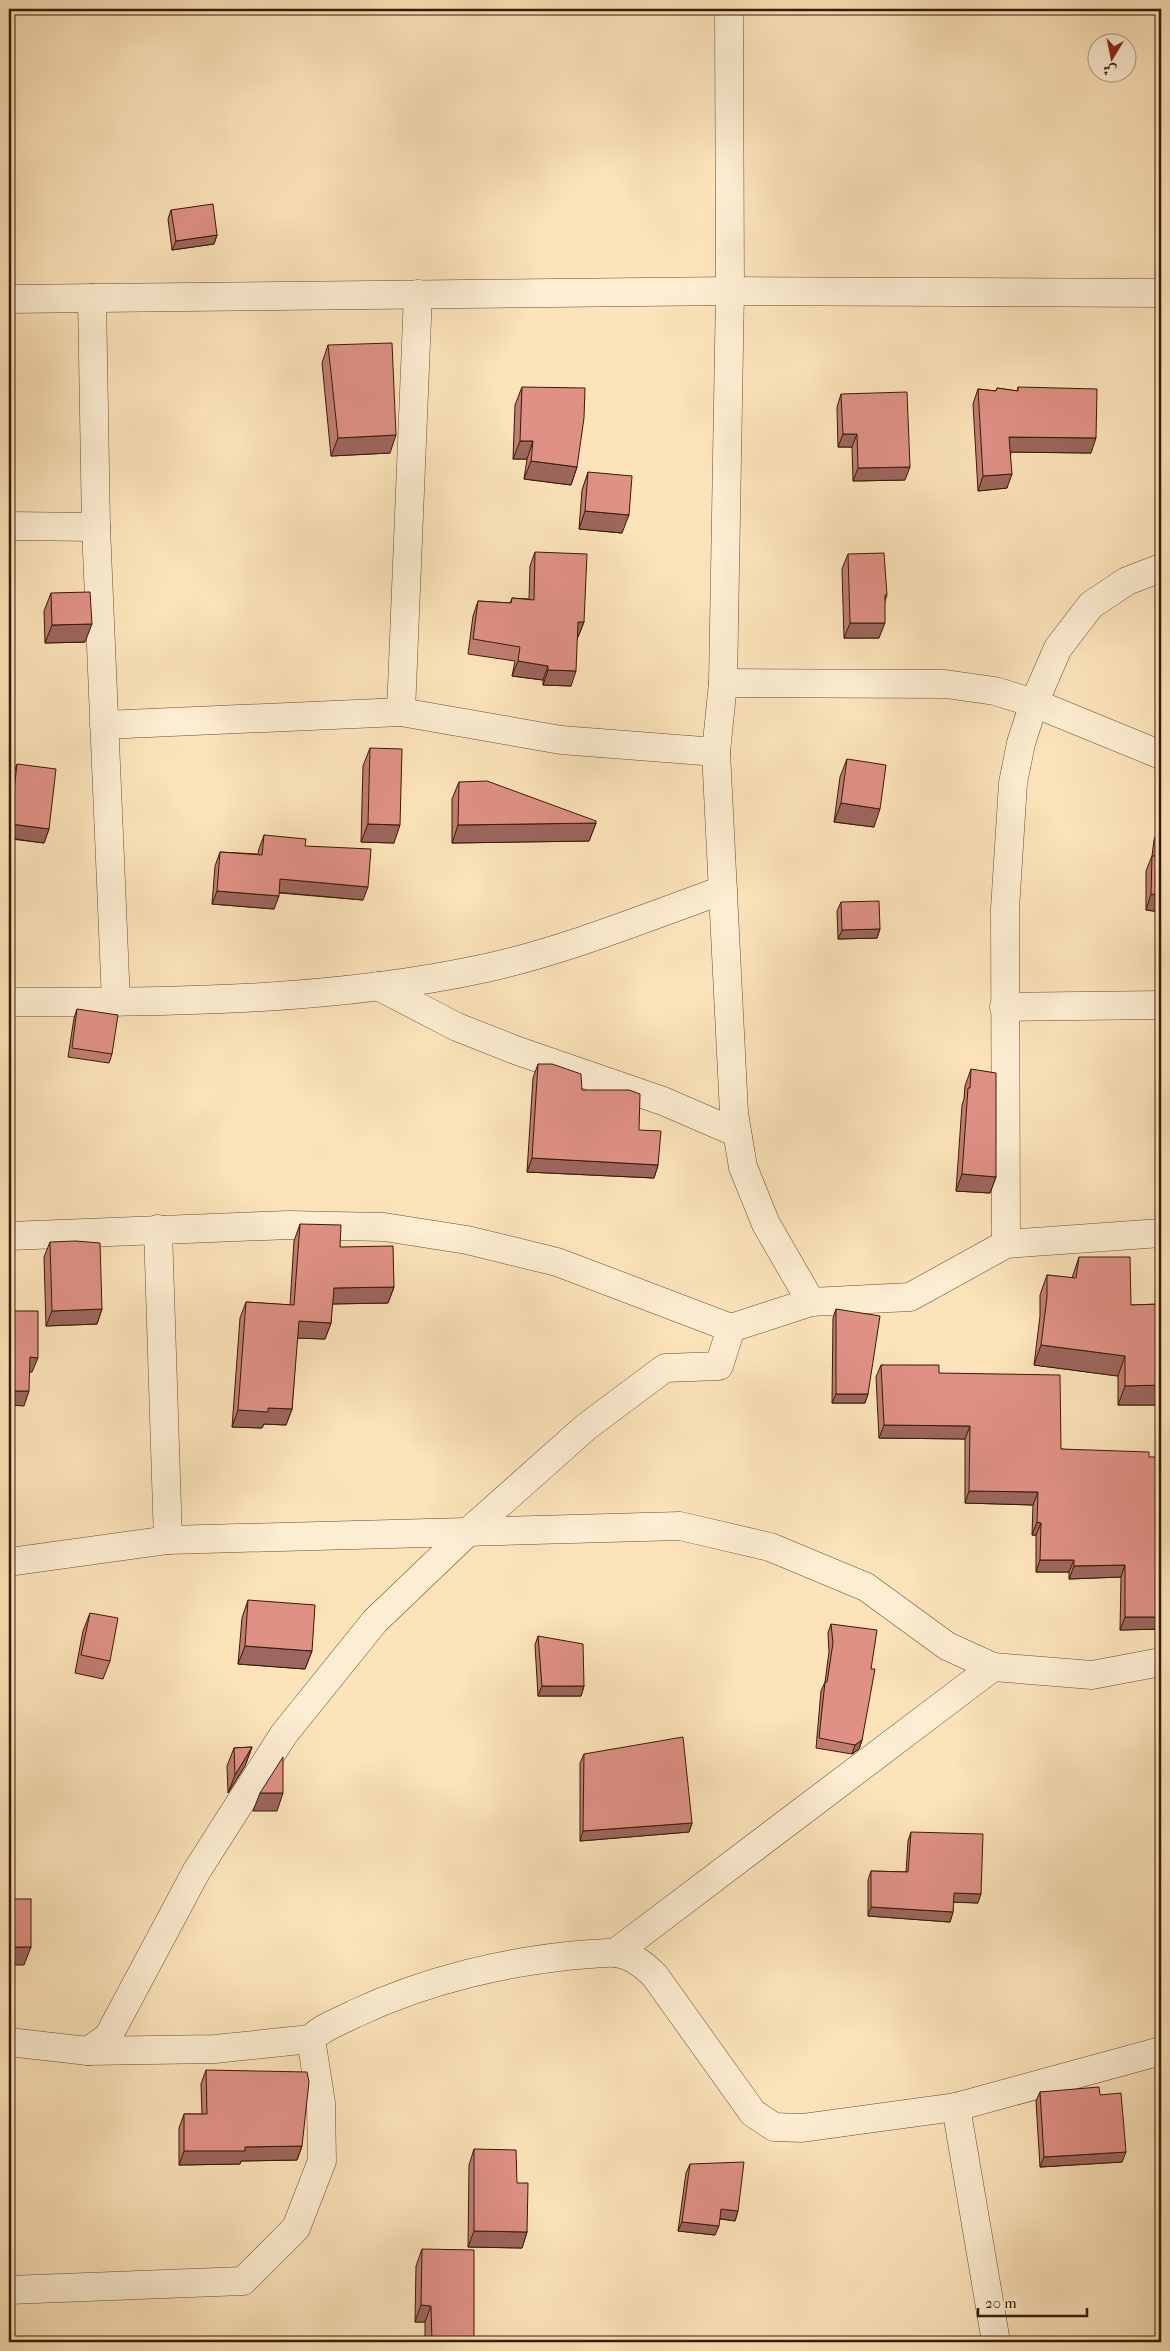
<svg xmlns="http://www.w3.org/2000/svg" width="1170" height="2351" font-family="'IM FELL French Canon',Amiri,serif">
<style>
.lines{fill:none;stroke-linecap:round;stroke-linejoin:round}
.minor-casing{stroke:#684c32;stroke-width:29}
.minor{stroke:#fdedd2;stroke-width:28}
.wall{fill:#c17d73;stroke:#371a04}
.shaded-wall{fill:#9d665e;stroke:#371a04}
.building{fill:#e09186;stroke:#371a04}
</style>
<rect width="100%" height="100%" fill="#fce3ba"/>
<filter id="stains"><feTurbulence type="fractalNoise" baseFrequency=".004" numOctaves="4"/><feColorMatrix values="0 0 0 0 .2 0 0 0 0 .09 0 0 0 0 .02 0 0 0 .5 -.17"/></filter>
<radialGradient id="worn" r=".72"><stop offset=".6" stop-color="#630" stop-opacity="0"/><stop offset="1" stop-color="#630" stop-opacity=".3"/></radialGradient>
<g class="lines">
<!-- minor casing -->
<g class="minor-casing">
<g id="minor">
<path d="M 729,9 L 730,291 L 723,683 L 716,752 L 734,1113 L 743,1167 L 766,1224 L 811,1302"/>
<path d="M 92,298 L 96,527 L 116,1002"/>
<path d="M 9,299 L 730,291 L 1161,293"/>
<path d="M 9,526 L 96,527"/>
<path d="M 723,683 L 945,684 L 995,691 L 1034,703 L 1161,755"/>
<path d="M 401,712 L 418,294"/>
<path d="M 104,725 L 401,712 L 561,740 L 716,752"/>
<path d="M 378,986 L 457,1027 L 518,1051 L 663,1101 L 737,1133"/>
<path d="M 9,1002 C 168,1002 330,1002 486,968 C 567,950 645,918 723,890"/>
<path d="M 1004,1007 L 1161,1005"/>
<path d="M 158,1229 L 168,1540"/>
<path d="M 9,1236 L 289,1225 L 384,1227 L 467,1240 L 557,1262 L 731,1328"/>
<path d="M 1006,1244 L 1005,909 L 1013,783 L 1021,743 L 1034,703 L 1058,648 L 1091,605 L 1127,581 L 1161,568"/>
<path d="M 9,1562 L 168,1540 L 680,1526 L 770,1547 L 866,1587 L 947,1646 L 993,1667 L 1092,1675 L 1161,1662"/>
<path d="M 615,1953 L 993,1667"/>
<path d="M 9,2042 L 88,2051 L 215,2049 L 311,2039 C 322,2027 339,2022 354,2014 C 426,1980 509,1960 590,1954 C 598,1954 608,1952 616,1953 C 633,1956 643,1964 655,1976 L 753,2113 L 774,2127 L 802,2128 L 956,2107 L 1161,2051"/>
<path d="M 88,2051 L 108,2037 L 196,1872 L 284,1734 L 375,1621 L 468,1532 L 586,1427 L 665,1368 L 719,1366 L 731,1328 L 811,1302 L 910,1297 L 1006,1244 L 1161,1233"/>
<path d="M 956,2107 L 996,2342"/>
<path d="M 9,2290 L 243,2281 L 296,2228 L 322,2161 L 321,2103 L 311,2039"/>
</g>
</g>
<!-- minor -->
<use href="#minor" class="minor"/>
</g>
<!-- wall -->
<g class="wall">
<path d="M 171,210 L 217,235 L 214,244 L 172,250 L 168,219 Z"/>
<path d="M 328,345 L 390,453 L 331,456 L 322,363 Z"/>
<path d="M 522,387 L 577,467 L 571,485 L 524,479 L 527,459 L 513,459 L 515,405 Z"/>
<path d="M 1018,387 L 1091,453 L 1011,452 L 1007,488 L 978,491 L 973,404 L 978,389 L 996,391 L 997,388 L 1017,391 Z"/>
<path d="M 841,394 L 905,480 L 853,481 L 852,447 L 838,447 L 837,407 Z"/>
<path d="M 588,472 L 622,533 L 579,529 L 582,490 Z"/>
<path d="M 535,552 L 584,622 L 578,637 L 577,637 L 571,686 L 543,685 L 543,680 L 512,676 L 515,661 L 468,654 L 473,616 L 478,601 L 510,603 L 512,598 L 529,599 L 530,566 Z"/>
<path d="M 848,554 L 887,595 L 885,601 L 879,638 L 844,638 L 842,569 Z"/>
<path d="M 51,593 L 85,642 L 45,643 L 44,611 Z"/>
<path d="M 370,748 L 394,843 L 361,842 L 363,766 Z"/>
<path d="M 847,759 L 874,827 L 834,822 L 840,777 Z"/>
<path d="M 17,764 L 49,829 L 44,843 L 11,839 L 9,802 L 12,778 Z"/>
<path d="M 459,782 L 596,823 L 589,841 L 452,843 L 452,799 Z"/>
<path d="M 1160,824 L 1161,824 L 1161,912 L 1146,910 L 1146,871 L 1152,856 L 1154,840 Z"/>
<path d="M 264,835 L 305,846 L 363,900 L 279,893 L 274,909 L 212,904 L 215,866 L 220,852 L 258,854 L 259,849 Z"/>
<path d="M 841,902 L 880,929 L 877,938 L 838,939 L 837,911 Z"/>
<path d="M 77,1009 L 112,1054 L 109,1063 L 68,1057 L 74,1018 Z"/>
<path d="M 538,1064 L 639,1130 L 658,1165 L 654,1178 L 527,1172 L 533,1078 Z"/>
<path d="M 971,1069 L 996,1177 L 990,1193 L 956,1191 L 962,1105 L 964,1099 L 965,1086 Z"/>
<path d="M 300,1224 L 340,1247 L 394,1287 L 388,1303 L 332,1304 L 331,1323 L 325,1339 L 297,1338 L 292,1409 L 286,1425 L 264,1424 L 262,1428 L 232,1427 L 240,1318 L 246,1302 L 290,1305 L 294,1241 Z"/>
<path d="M 50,1242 L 102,1309 L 97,1324 L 46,1326 L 44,1257 Z"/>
<path d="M 1079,1257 L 1131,1305 L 1161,1304 L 1161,1405 L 1118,1405 L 1118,1376 L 1034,1365 L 1040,1316 L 1040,1295 L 1047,1275 L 1072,1278 Z"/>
<path d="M 836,1309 L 868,1394 L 865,1403 L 832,1403 L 833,1318 Z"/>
<path d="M 881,1365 L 939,1373 L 1061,1449 L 1149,1457 L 1161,1629 L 1120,1630 L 1121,1577 L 1069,1579 L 1069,1572 L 1036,1572 L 1036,1535 L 1032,1535 L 1033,1505 L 965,1503 L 965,1439 L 879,1438 L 876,1377 Z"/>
<path d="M 248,1600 L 312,1651 L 305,1669 L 238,1664 L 242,1618 Z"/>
<path d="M 90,1613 L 110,1661 L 103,1679 L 75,1673 L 83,1631 Z"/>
<path d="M 831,1624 L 871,1669 L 862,1740 L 859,1749 L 852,1754 L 816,1748 L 821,1691 L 825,1682 L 829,1652 L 828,1633 Z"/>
<path d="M 538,1636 L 584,1686 L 581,1696 L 538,1696 L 535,1645 Z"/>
<path d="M 252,1747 L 245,1766 L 228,1793 L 227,1766 L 234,1748 Z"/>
<path d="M 584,1754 L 692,1823 L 689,1832 L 580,1841 L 580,1763 Z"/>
<path d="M 911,1832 L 978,1903 L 953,1902 L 953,1912 L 950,1922 L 868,1916 L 868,1880 L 871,1871 L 906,1872 L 908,1841 Z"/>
<path d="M 206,2070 L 302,2146 L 297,2160 L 241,2161 L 240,2164 L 179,2165 L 179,2128 L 184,2114 L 202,2114 L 201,2084 Z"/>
<path d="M 1040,2092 L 1100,2095 L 1122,2162 L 1040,2167 L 1036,2101 Z"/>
<path d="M 474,2149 L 517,2183 L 527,2232 L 522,2248 L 468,2247 L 469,2165 Z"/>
<path d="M 690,2164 L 738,2211 L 735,2221 L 720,2219 L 715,2235 L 678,2231 L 686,2173 Z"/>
<path d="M 422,2249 L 474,2342 L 425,2342 L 425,2322 L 415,2322 L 416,2266 Z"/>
</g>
<!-- shaded-wall -->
<g class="shaded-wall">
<path d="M 217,235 L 214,244 L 172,250 L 176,241 Z"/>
<path d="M 843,434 L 857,434 L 852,447 L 838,447 Z"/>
<path d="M 396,435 L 390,453 L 331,456 L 338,438 Z"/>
<path d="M 1009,437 L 1096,438 L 1091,453 L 1004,452 Z"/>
<path d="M 520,441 L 533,441 L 527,459 L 513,459 Z"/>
<path d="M 531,461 L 577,467 L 571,485 L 524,479 Z"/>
<path d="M 910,467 L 905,480 L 853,481 L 858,468 Z"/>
<path d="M 1012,474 L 1007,488 L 978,491 L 983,476 Z"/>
<path d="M 585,511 L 629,515 L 622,533 L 579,529 Z"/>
<path d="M 578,622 L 584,622 L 578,637 L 572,636 Z"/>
<path d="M 850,623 L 885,623 L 879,638 L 844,638 Z"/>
<path d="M 92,624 L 85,642 L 45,643 L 52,625 Z"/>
<path d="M 518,661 L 548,666 L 543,680 L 512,676 Z"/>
<path d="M 548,670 L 576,671 L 571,686 L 543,685 Z"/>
<path d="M 841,803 L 880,809 L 874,827 L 834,822 Z"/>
<path d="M 596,823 L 589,841 L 452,843 L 458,825 Z"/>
<path d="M 11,824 L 49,829 L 44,843 L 9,838 Z"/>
<path d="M 368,824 L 400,825 L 394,843 L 361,842 Z"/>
<path d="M 280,879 L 368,887 L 363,900 L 275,892 Z"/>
<path d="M 217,891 L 279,896 L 274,909 L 212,904 Z"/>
<path d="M 1151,894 L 1161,895 L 1161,912 L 1146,910 Z"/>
<path d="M 880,929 L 877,938 L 838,939 L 842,930 Z"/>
<path d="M 532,1158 L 658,1165 L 654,1178 L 527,1172 Z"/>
<path d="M 962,1174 L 996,1177 L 990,1193 L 956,1191 Z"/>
<path d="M 394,1287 L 388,1303 L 328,1304 L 334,1288 Z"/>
<path d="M 102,1309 L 97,1324 L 46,1326 L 52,1311 Z"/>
<path d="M 299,1321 L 331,1323 L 325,1339 L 293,1338 Z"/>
<path d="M 1041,1345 L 1125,1356 L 1118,1376 L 1034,1365 Z"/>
<path d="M 30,1357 L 38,1358 L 32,1372 L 24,1372 Z"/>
<path d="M 1161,1385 L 1161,1405 L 1118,1405 L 1125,1386 Z"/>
<path d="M 9,1391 L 29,1391 L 24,1406 L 9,1405 Z"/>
<path d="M 836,1394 L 868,1394 L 865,1403 L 832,1403 Z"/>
<path d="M 268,1408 L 292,1409 L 286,1425 L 264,1424 L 262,1428 L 232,1427 L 238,1410 Z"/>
<path d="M 884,1425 L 970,1426 L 965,1439 L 879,1438 Z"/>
<path d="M 969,1491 L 1038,1492 L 1033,1505 L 965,1503 Z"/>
<path d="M 1037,1522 L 1041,1523 L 1036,1535 L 1032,1535 Z"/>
<path d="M 1040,1560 L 1074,1560 L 1069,1572 L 1036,1572 Z"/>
<path d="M 1125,1565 L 1121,1577 L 1069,1579 L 1074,1566 Z"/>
<path d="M 1125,1617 L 1161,1617 L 1161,1629 L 1120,1630 Z"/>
<path d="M 245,1646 L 312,1651 L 305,1669 L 238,1664 Z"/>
<path d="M 542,1686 L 584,1686 L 581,1696 L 538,1696 Z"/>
<path d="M 862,1740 L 859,1749 L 852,1754 L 855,1745 Z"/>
<path d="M 252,1747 L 245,1766 L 228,1793 L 235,1775 Z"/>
<path d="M 260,1793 L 283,1793 L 277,1811 L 253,1811 Z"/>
<path d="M 692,1823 L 689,1832 L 580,1841 L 583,1831 Z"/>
<path d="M 954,1893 L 981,1894 L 978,1903 L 950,1902 Z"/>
<path d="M 871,1907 L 953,1912 L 950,1922 L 868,1916 Z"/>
<path d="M 9,1947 L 31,1947 L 24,1965 L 9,1965 Z"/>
<path d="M 302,2146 L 297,2160 L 241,2161 L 240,2164 L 179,2165 L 184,2151 L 245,2147 Z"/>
<path d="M 1126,2152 L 1122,2162 L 1040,2167 L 1044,2157 Z"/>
<path d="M 721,2209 L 738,2211 L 735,2221 L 717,2218 Z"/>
<path d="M 682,2222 L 719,2226 L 715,2235 L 678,2231 Z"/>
<path d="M 474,2231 L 527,2232 L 522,2248 L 468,2247 Z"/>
<path d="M 421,2305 L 431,2306 L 425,2322 L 415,2322 Z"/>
</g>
<!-- building -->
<g class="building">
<path d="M 213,204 L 217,235 L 176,241 L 171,210 Z"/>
<path d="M 392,343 L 396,435 L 338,438 L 328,345 Z"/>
<path d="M 522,387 L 585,388 L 584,418 L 577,467 L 531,461 L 533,441 L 520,441 Z"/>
<path d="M 1018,387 L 1097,389 L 1096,438 L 1009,437 L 1012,474 L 983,476 L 978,389 L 996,391 L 997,388 L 1018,391 Z"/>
<path d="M 907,392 L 910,467 L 858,468 L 857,434 L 843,434 L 841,394 Z"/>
<path d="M 588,472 L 632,476 L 629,515 L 585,511 Z"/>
<path d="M 9,527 L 12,529 L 11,603 L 9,603 Z"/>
<path d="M 535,552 L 587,554 L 584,622 L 578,622 L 576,671 L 548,670 L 548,666 L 518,661 L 520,647 L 473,639 L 478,601 L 511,603 L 512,598 L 534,600 Z"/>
<path d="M 884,553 L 887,595 L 885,595 L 885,623 L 850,623 L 848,554 Z"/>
<path d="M 90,592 L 92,624 L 52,625 L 51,593 Z"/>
<path d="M 370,748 L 402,749 L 400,825 L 368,824 Z"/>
<path d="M 847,759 L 886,765 L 880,809 L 841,803 Z"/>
<path d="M 17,764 L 56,769 L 49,829 L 11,824 L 11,871 L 9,871 L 9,802 L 12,802 L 11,817 Z"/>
<path d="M 487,781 L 596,821 L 596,823 L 458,825 L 459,782 Z"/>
<path d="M 1160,824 L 1161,824 L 1161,895 L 1151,894 L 1152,856 L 1156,856 Z"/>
<path d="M 264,835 L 306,839 L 305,846 L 371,849 L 368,887 L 280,879 L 279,896 L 217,891 L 220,852 L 262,855 Z"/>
<path d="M 879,901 L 880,929 L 842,930 L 841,902 Z"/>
<path d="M 77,1009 L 118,1015 L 112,1054 L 72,1048 Z"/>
<path d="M 538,1064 L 552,1064 L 581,1074 L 582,1090 L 629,1090 L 640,1094 L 639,1130 L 661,1131 L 658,1165 L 532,1158 Z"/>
<path d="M 971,1069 L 996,1073 L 996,1177 L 962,1174 L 968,1088 L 970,1088 Z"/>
<path d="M 300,1224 L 341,1225 L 340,1247 L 393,1246 L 394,1287 L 334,1288 L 331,1323 L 299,1321 L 292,1409 L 268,1408 L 268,1412 L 238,1410 L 246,1302 L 294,1305 Z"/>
<path d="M 76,1241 L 100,1243 L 102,1309 L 52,1311 L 50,1242 Z"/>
<path d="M 1079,1257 L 1130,1257 L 1131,1305 L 1161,1304 L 1161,1385 L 1125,1386 L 1125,1356 L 1041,1345 L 1047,1297 L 1047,1275 L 1076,1278 Z"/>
<path d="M 836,1309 L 880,1316 L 868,1394 L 836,1394 Z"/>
<path d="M 9,1311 L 38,1311 L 38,1358 L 30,1357 L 29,1391 L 9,1391 Z"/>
<path d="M 881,1365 L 939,1365 L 939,1373 L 1060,1375 L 1061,1449 L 1149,1452 L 1149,1457 L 1161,1457 L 1161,1617 L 1125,1617 L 1125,1565 L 1074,1566 L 1074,1560 L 1040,1560 L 1041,1523 L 1037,1522 L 1038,1492 L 969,1491 L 970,1426 L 884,1425 Z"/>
<path d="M 248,1600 L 315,1605 L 312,1651 L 245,1646 Z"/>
<path d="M 90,1613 L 118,1618 L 110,1661 L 81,1655 Z"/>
<path d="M 831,1624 L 877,1630 L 871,1669 L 875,1669 L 862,1740 L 855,1745 L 819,1738 L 825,1682 L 827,1682 L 833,1643 Z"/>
<path d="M 538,1636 L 583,1644 L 584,1686 L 542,1686 Z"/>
<path d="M 683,1737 L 692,1823 L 583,1831 L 584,1754 Z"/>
<path d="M 252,1747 L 235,1775 L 234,1748 Z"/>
<path d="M 283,1757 L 283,1793 L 260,1793 Z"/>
<path d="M 911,1832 L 983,1834 L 981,1894 L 954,1893 L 953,1912 L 871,1907 L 871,1871 L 908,1872 Z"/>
<rect x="9" y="1899" width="22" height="48"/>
<path d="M 206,2070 L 307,2072 L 309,2082 L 302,2146 L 245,2147 L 245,2151 L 184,2151 L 184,2114 L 207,2114 Z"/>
<path d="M 1099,2087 L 1100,2095 L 1121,2093 L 1126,2152 L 1044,2157 L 1040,2092 Z"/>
<path d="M 474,2149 L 516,2150 L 517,2183 L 528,2183 L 527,2232 L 474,2231 Z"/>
<path d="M 744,2162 L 738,2211 L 721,2209 L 719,2226 L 682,2222 L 690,2164 Z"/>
<path d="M 422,2249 L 474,2250 L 474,2342 L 432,2342 L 431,2306 L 421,2305 Z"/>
</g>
<!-- margin -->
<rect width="1170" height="2351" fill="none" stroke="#fce3ba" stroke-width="30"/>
<rect x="10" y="10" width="1150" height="2331" fill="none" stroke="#371a04" stroke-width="2.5"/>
<rect x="15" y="15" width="1140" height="2321" fill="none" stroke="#371a04"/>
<!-- north arrow -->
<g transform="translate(1112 58) rotate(190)"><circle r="24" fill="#fdedd2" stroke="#ae9980"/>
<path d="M0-4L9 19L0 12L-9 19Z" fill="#8f2418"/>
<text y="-8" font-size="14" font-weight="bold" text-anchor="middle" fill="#371a04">ش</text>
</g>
<!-- scale -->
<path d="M978 2308v8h109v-8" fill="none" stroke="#371a04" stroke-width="2.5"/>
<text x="985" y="2308" font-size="15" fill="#371a04" stroke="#fdedd2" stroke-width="4" paint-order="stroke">20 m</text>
<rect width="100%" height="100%" filter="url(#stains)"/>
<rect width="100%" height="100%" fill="url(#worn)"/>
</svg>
